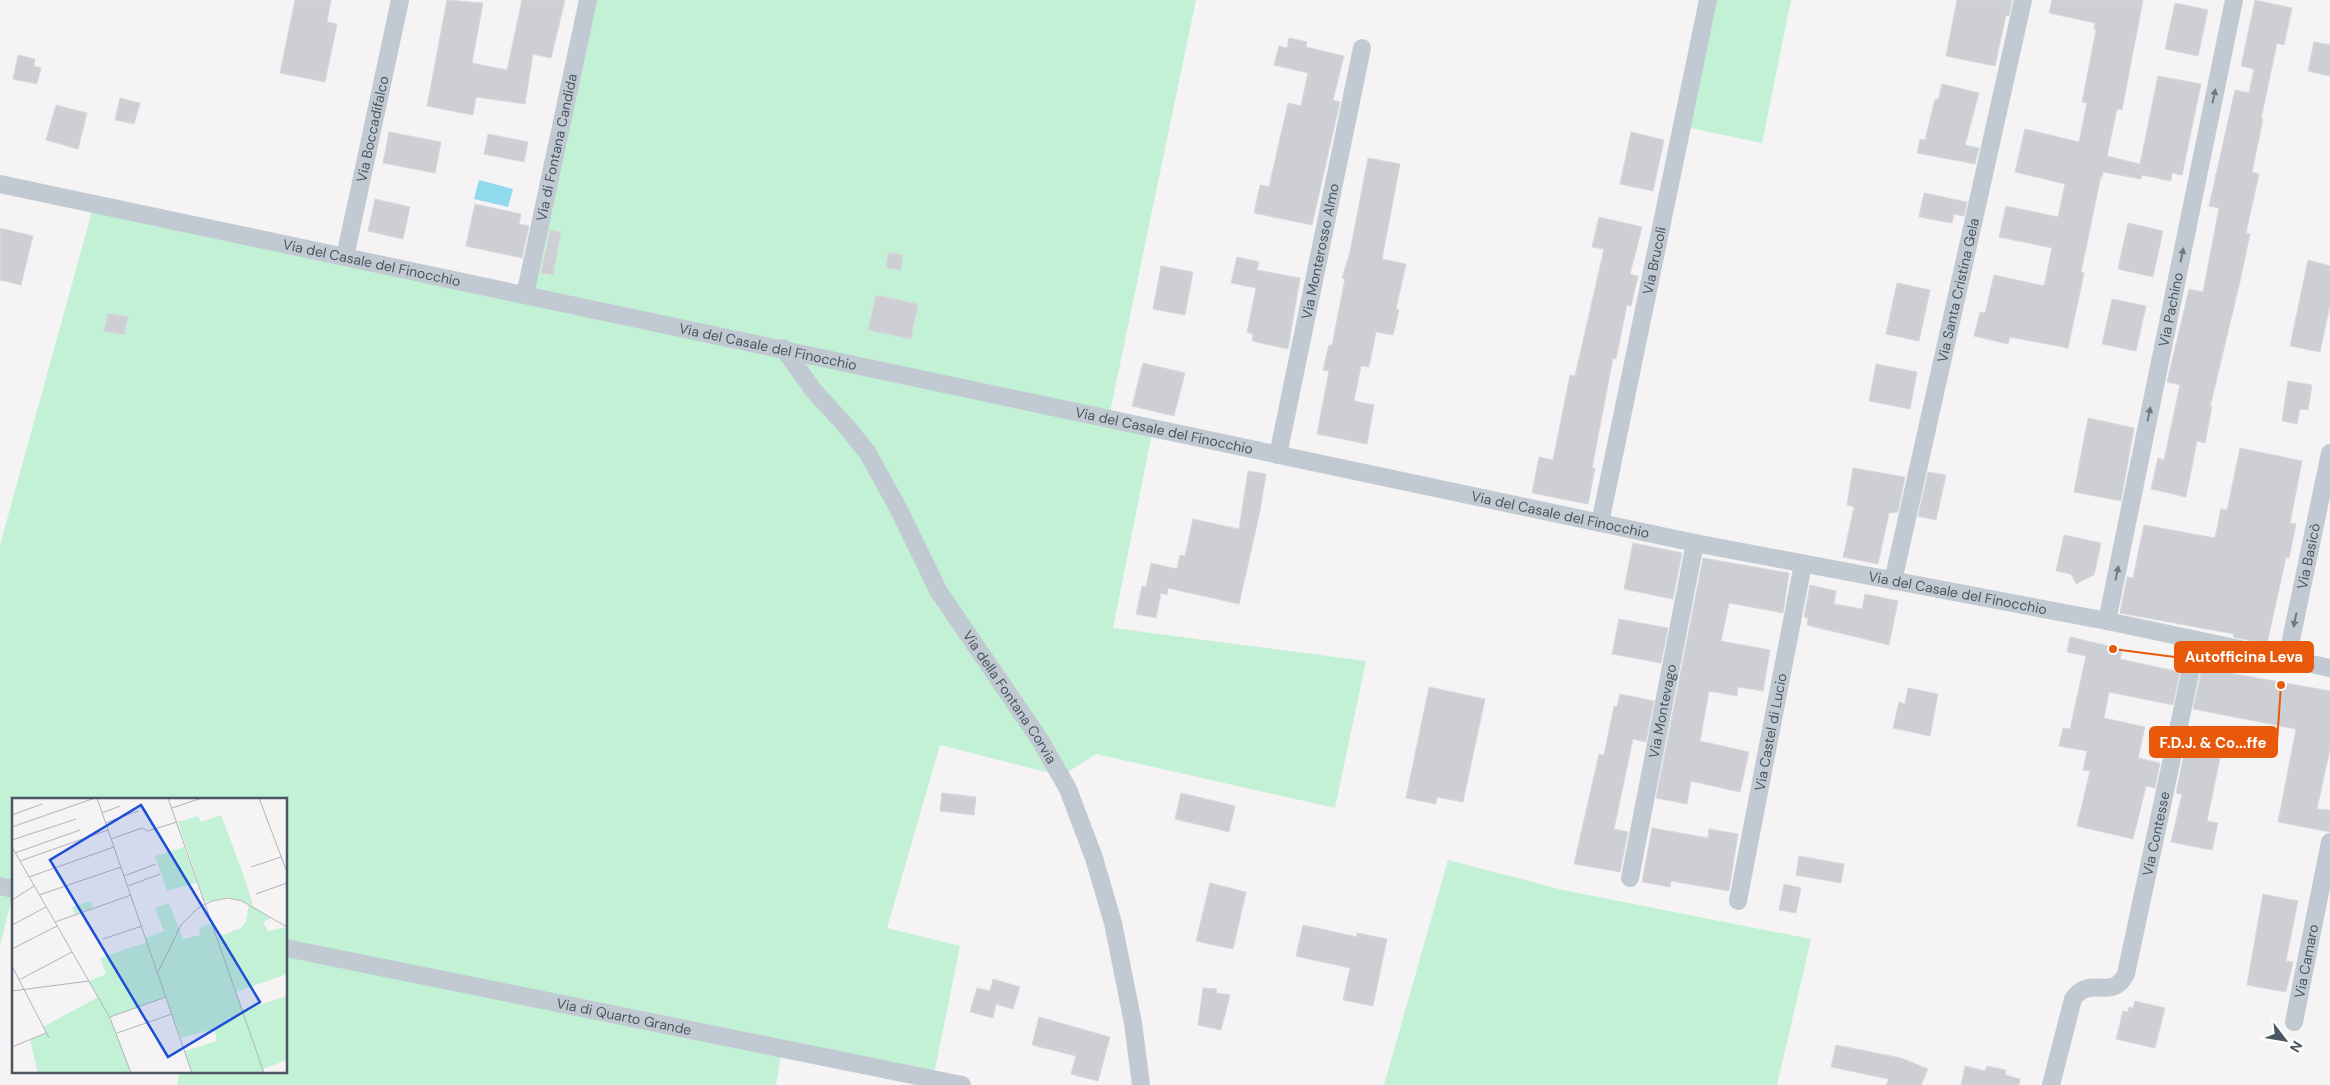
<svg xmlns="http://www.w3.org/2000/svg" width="2330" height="1085" font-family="'DM Sans',sans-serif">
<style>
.green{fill:#c3f1d5}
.water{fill:#90daee}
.building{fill:#cdcfd5;stroke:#d7d9de}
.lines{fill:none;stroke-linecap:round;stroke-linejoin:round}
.street{stroke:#c1cad2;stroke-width:18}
.oneway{fill:#6e7983}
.labels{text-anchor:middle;stroke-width:5;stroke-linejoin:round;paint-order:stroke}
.street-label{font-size:14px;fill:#4a5661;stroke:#fff}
.inset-road{fill:none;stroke:#b1b4b9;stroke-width:1}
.view{fill:#1d4ed8;fill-opacity:0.15;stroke:#1d4ed8;stroke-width:2.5}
.inset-edge{fill:none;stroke:#4a5661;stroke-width:2.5}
.leader{fill:none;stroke:#e8590c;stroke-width:2}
.callout-dot{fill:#e8590c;stroke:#fff;stroke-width:2}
.callout{fill:#e8590c;stroke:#e8590c;stroke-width:2}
.callout-label{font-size:15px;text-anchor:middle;font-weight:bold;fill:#fff}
</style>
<rect width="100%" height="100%" fill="#f5f3f3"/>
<!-- green -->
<g class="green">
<path d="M 588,0 L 1196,0 L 1109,417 L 1153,428 L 1113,628 L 1366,661 L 1335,808 L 1096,754 L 1062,776 L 940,745 L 887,928 L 960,946 L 933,1079 L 782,1049 L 776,1085 L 177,1085 L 180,1071 L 286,1071 L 286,799 L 14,799 L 14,889 L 0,945 L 0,545 L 94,204 L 525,295 Z"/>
<path d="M 1717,0 L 1791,0 L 1762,143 L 1690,128 Z"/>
<path d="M 1448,860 L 1563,890 L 1811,939 L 1777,1085 L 1384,1085 Z"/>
</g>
<!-- water -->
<path class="water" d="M 479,180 L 513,189 L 508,207 L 474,199 Z"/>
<!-- building -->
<g class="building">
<path d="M 295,0 L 331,0 L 327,22 L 337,24 L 325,82 L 280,73 Z"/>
<path d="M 447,0 L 483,3 L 472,63 L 507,70 L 522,0 L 565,0 L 551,58 L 533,54 L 525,104 L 476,97 L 473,115 L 427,106 Z"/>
<path d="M 1957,0 L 2012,0 L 2009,16 L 2006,15 L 1995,66 L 1946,56 Z"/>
<path d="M 2052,0 L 2143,0 L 2122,110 L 2117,109 L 2107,156 L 2140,164 L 2158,76 L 2201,84 L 2182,175 L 2172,173 L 2171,181 L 2142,175 L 2141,179 L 2103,172 L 2102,177 L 2101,176 L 2081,272 L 2084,273 L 2068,348 L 2010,337 L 2008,344 L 1974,336 L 1980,312 L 1985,313 L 1994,275 L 2044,286 L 2052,248 L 1999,237 L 2006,206 L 2058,217 L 2065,184 L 2015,172 L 2025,129 L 2079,142 L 2087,103 L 2082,102 L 2096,30 L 2094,29 L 2095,23 L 2049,13 Z"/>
<path d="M 2255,0 L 2292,8 L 2284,45 L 2277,43 L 2261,119 L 2263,119 L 2252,172 L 2259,174 L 2246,233 L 2250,234 L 2241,277 L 2210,407 L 2212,407 L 2205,443 L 2197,441 L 2186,497 L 2151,489 L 2158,458 L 2164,460 L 2180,385 L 2167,382 L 2189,289 L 2203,292 L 2219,208 L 2209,206 L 2235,90 L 2249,93 L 2254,69 L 2241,66 Z"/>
<path d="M 2175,3 L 2208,10 L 2198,56 L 2165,49 Z"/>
<path d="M 1289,38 L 1307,42 L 1306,47 L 1344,56 L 1333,100 L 1340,102 L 1312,225 L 1254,213 L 1260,185 L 1269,187 L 1288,103 L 1301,106 L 1308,73 L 1274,65 L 1279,46 L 1287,48 Z"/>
<path d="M 2314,42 L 2330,45 L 2330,76 L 2308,71 Z"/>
<path d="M 18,55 L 35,59 L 34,66 L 41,68 L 37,84 L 13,79 Z"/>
<path d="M 1942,84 L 1979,93 L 1965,145 L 1979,148 L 1975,164 L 1917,153 L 1920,139 L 1925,140 L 1935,99 L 1938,100 Z"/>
<path d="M 120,98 L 140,103 L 134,124 L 115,120 Z"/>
<path d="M 56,105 L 87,113 L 78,149 L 46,140 Z"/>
<path d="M 389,132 L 441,142 L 435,173 L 383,163 Z"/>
<path d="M 1631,132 L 1664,140 L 1653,191 L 1620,184 Z"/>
<path d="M 488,134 L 528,142 L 524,162 L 484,154 Z"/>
<path d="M 1368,158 L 1400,164 L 1382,259 L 1406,264 L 1396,309 L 1399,310 L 1393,335 L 1376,332 L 1369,367 L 1361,366 L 1354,401 L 1374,405 L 1367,444 L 1317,434 L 1329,371 L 1323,370 L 1329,345 L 1332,345 L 1345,279 L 1342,278 L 1350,252 Z"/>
<path d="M 1924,193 L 1967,202 L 1964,216 L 1954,214 L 1952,223 L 1919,217 Z"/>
<path d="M 375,199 L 410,207 L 403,239 L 368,231 Z"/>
<path d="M 475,204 L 521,214 L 519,224 L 529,226 L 522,258 L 466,246 Z"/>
<path d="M 1599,217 L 1642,227 L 1630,274 L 1638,276 L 1631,306 L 1627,305 L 1616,359 L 1613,358 L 1592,468 L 1595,468 L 1588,504 L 1532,493 L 1539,457 L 1553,460 L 1570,375 L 1575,376 L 1604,249 L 1592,247 Z"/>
<path d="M 2128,223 L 2163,231 L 2153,277 L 2118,269 Z"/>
<path d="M 0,228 L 33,236 L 21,285 L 0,280 Z"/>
<path d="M 550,230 L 561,232 L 553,275 L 541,273 Z"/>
<path d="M 888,253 L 903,255 L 901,270 L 886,268 Z"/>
<path d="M 1237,257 L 1259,262 L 1257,270 L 1300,278 L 1288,349 L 1252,341 L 1253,334 L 1247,332 L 1256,288 L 1231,283 Z"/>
<path d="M 2308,260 L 2330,266 L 2330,305 L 2320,352 L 2290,346 Z"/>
<path d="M 1161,266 L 1193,272 L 1185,315 L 1153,309 Z"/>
<path d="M 1897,283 L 1930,290 L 1919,341 L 1886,334 Z"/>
<path d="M 876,295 L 918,304 L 911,339 L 868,330 Z"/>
<path d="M 2112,299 L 2146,306 L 2136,351 L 2102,344 Z"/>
<path d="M 108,313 L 128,317 L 124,335 L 104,331 Z"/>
<path d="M 1143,363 L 1185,373 L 1174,416 L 1132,406 Z"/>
<path d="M 1876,364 L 1917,372 L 1910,409 L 1869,401 Z"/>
<path d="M 2288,381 L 2312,385 L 2308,410 L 2300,409 L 2297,424 L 2282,421 Z"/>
<path d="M 2088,418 L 2134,428 L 2121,501 L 2074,492 Z"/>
<path d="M 2240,448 L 2302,461 L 2290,523 L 2296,524 L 2289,558 L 2286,557 L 2267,644 L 2233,637 L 2234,634 L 2120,613 L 2127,577 L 2133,578 L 2144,525 L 2215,538 L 2221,509 L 2227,510 Z"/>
<path d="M 1853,468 L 1905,477 L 1898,512 L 1889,513 L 1878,564 L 1843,557 L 1854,507 L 1847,505 Z"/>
<path d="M 1248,471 L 1266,474 L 1260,511 L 1239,604 L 1168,588 L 1167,595 L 1161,593 L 1156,618 L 1136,614 L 1142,586 L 1146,587 L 1151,563 L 1177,569 L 1180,555 L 1185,556 L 1193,519 L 1239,529 Z"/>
<path d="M 1928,472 L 1946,475 L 1936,520 L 1918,516 Z"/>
<path d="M 2064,535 L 2101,543 L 2094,575 L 2076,584 L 2071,574 L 2056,571 Z"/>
<path d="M 1633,543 L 1682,553 L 1673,599 L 1624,589 Z"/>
<path d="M 1703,558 L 1789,573 L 1783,613 L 1729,603 L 1721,641 L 1770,650 L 1763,691 L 1738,687 L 1737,696 L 1709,691 L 1700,741 L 1749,752 L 1740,792 L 1691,781 L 1687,804 L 1656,798 Z"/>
<path d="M 1810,585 L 1836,591 L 1834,604 L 1862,609 L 1865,594 L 1898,601 L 1889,645 L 1807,625 L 1808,618 L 1804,617 Z"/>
<path d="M 1619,619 L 1668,628 L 1661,663 L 1612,654 Z"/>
<path d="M 2070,637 L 2122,649 L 2120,659 L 2180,672 L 2173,705 L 2109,692 L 2104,718 L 2145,727 L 2138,758 L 2160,763 L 2155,788 L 2146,786 L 2133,839 L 2077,826 L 2090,771 L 2083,770 L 2087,751 L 2059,746 L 2063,728 L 2070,729 L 2086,656 L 2067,652 Z"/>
<path d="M 2202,668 L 2330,691 L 2330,749 L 2317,809 L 2330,810 L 2330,832 L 2278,822 L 2296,729 L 2193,709 Z"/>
<path d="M 1429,687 L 1485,699 L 1463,802 L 1437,797 L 1436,804 L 1406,798 Z"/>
<path d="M 1908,688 L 1938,694 L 1930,736 L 1893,728 L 1899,702 L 1905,704 Z"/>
<path d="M 1620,694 L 1654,701 L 1646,742 L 1633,739 L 1614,829 L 1628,832 L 1620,872 L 1574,864 L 1599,754 L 1604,755 L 1614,706 L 1617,707 Z"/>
<path d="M 2188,736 L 2223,744 L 2207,821 L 2218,823 L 2212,850 L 2171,842 L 2182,794 L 2176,793 Z"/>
<path d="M 942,793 L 976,797 L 974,815 L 940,811 Z"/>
<path d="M 1181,793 L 1235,806 L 1229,832 L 1175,819 Z"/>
<path d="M 1652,828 L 1708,838 L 1709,829 L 1738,834 L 1729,891 L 1671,881 L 1670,887 L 1642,882 Z"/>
<path d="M 1799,856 L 1844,864 L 1841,883 L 1796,875 Z"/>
<path d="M 1210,883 L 1246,892 L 1233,949 L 1196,941 Z"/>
<path d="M 1784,884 L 1801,888 L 1796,913 L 1779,910 Z"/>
<path d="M 2263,894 L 2298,901 L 2286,961 L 2293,962 L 2286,992 L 2247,985 Z"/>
<path d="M 1303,925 L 1357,937 L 1357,933 L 1387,939 L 1373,1006 L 1343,1000 L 1350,968 L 1296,956 Z"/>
<path d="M 993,979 L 1020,987 L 1013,1009 L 996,1004 L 993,1018 L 970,1012 L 977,988 L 990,991 Z"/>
<path d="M 1203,988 L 1217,989 L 1216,993 L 1230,995 L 1221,1030 L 1198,1025 Z"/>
<path d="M 2135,1001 L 2165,1008 L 2155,1048 L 2116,1039 L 2123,1011 L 2128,1012 L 2129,1007 L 2133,1008 Z"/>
<path d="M 1039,1017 L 1110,1037 L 1098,1081 L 1071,1074 L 1076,1056 L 1032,1045 Z"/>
<path d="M 1836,1045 L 1901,1058 L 1928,1069 L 1921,1085 L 1886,1085 L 1889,1079 L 1831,1067 Z"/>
<path d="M 1965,1066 L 1985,1071 L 1987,1066 L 2006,1070 L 2005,1075 L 2020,1079 L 2019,1085 L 1961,1085 Z"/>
</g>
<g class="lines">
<!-- street -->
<g class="street">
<path id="s1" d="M 0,184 L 1695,543 L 2107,621 L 2330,668"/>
<path id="s2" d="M 345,257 L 400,0"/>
<path id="s3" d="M 525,295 L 588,0"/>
<path id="s4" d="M 783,348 L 814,391 L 846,426 L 867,452 L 897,506 L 939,592 L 1040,740 L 1068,789 L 1094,858 L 1113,923 L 1133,1023 L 1141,1085"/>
<path id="s5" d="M 1278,455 L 1362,48"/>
<path id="s6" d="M 1600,523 L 1708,0"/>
<path id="s7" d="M 1893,581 L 2023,0"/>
<path id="s8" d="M 2107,621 L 2234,0"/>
<path id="s9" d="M 2287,659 L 2330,453"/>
<path id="s10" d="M 1630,878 L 1695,543"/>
<path d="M 0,886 L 14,889"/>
<path id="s11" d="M 1738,901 L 1803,564"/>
<path id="s12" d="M 286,948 L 962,1085"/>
<path id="s13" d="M 2294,1022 L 2330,842"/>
<path id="s14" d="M 2051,1085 L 2073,999 C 2090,974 2112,1002 2126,974 L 2197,641"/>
</g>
</g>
<!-- one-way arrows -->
<defs><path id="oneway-solid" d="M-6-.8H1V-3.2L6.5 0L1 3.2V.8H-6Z" transform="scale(1.25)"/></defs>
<g class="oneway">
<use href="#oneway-solid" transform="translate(2214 96) rotate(-78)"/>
<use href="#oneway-solid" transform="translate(2182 255) rotate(-78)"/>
<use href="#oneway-solid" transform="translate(2149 414) rotate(-78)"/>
<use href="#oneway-solid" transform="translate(2117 573) rotate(-78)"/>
<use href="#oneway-solid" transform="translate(2295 620) rotate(102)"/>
</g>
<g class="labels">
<!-- street labels -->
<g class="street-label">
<text dy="5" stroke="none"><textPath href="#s2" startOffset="131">Via Boccadifalco</textPath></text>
<text dy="5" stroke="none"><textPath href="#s3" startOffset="151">Via di Fontana Candida</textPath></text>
<text dy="5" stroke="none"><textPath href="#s5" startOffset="208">Via Monterosso Almo</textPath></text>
<text dy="5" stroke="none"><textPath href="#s6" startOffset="268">Via Brucoli</textPath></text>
<text dy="5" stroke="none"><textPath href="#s1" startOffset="380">Via del Casale del Finocchio</textPath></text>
<text dy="5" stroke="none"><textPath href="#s7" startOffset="298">Via Santa Cristina Gela</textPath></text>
<text dy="5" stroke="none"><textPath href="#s8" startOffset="318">Via Pachino</textPath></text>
<text dy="5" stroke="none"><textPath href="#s1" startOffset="785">Via del Casale del Finocchio</textPath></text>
<text dy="5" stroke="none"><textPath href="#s1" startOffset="1190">Via del Casale del Finocchio</textPath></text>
<text dy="5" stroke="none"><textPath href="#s1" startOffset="1595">Via del Casale del Finocchio</textPath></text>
<text dy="5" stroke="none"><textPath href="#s9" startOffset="105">Via Basicò</textPath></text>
<text dy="5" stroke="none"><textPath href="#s1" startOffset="2000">Via del Casale del Finocchio</textPath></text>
<text dy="5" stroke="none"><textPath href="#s4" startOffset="418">Via della Fontana Corvia</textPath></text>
<text dy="5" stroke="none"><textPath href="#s10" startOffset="170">Via Montevago</textPath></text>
<text dy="5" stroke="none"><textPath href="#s11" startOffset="172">Via Castel di Lucio</textPath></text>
<text dy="5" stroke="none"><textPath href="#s14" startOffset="295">Via Contesse</textPath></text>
<text dy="5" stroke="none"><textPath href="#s13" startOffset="62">Via Camaro</textPath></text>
<text dy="5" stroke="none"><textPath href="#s12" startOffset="345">Via di Quarto Grande</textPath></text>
</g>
</g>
<!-- overview -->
<g transform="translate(12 798)">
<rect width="275" height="275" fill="#f5f3f3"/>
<path d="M 209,17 L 229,70 L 241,107 L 217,99 L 193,104 L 166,24 L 186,18 L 189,24 ZM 172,49 L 185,85 L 155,93 L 143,58 ZM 79,103 L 81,110 L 62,116 L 60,109 ZM 157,105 L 171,141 L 189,137 L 187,130 L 200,125 L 205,139 L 229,130 L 234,123 L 237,106 L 259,120 L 251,124 L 256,133 L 275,129 L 275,176 L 224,194 L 231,212 L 275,198 L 275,262 L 251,271 L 252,275 L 180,275 L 173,253 L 205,243 L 202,231 L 169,240 L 154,199 L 98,219 L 119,275 L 26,275 L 18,242 L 34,235 L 31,229 L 86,199 L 77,183 L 94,176 L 88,160 L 135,144 L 134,140 L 152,133 L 143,110 Z" fill="#c3f1d5"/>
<path class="inset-road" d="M 85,0 L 180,275M 156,0 L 252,275M 247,0 L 275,74M 160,10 L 190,0M 90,15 L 108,8M 0,17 L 30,6M 93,25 L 126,13M 0,29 L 83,0M 99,41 L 130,30 L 136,33 L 165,24M 0,42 L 64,21M 0,49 L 98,220 L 119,275M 3,55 L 68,32M 8,63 L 96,32M 239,69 L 269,59M 112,78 L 144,66M 17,79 L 102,49M 116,88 L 148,76M 244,96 L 275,85M 27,97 L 109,69M 0,102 L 22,88M 43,124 L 119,97M 0,127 L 34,109M 91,141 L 130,128M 0,151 L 45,128M 0,168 L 37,240M 146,174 L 169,127 L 186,110 L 200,103 L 216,100 L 230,103 L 275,129M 7,182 L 60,154M 0,193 L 77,183M 98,219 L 154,199M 105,235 L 160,216M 0,249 L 34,235"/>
<path class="view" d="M 129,7 L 248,204 L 156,259 L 38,62 Z"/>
<rect width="275" height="275" class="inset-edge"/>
</g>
<!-- callouts -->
<path class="leader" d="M2113 649L2175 657M2281 685L2277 742"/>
<g class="callout-dot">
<circle cx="2113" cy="649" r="5"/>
<circle cx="2281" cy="685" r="5"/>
</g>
<g class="callout">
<rect x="2175" y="642" width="138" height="30" rx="5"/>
<rect x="2150" y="727" width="127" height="30" rx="5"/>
</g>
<g class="callout-label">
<text x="2244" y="662">Autofficina Leva</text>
<text x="2213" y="748">F.D.J. &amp; Co...ffe</text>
</g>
<!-- north arrow -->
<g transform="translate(2285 1040) rotate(121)" stroke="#ffffff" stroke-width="4" paint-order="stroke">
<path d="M0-4L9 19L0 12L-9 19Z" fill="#4a5661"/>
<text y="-8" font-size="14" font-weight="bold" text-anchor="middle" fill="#4a5661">N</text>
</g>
</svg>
